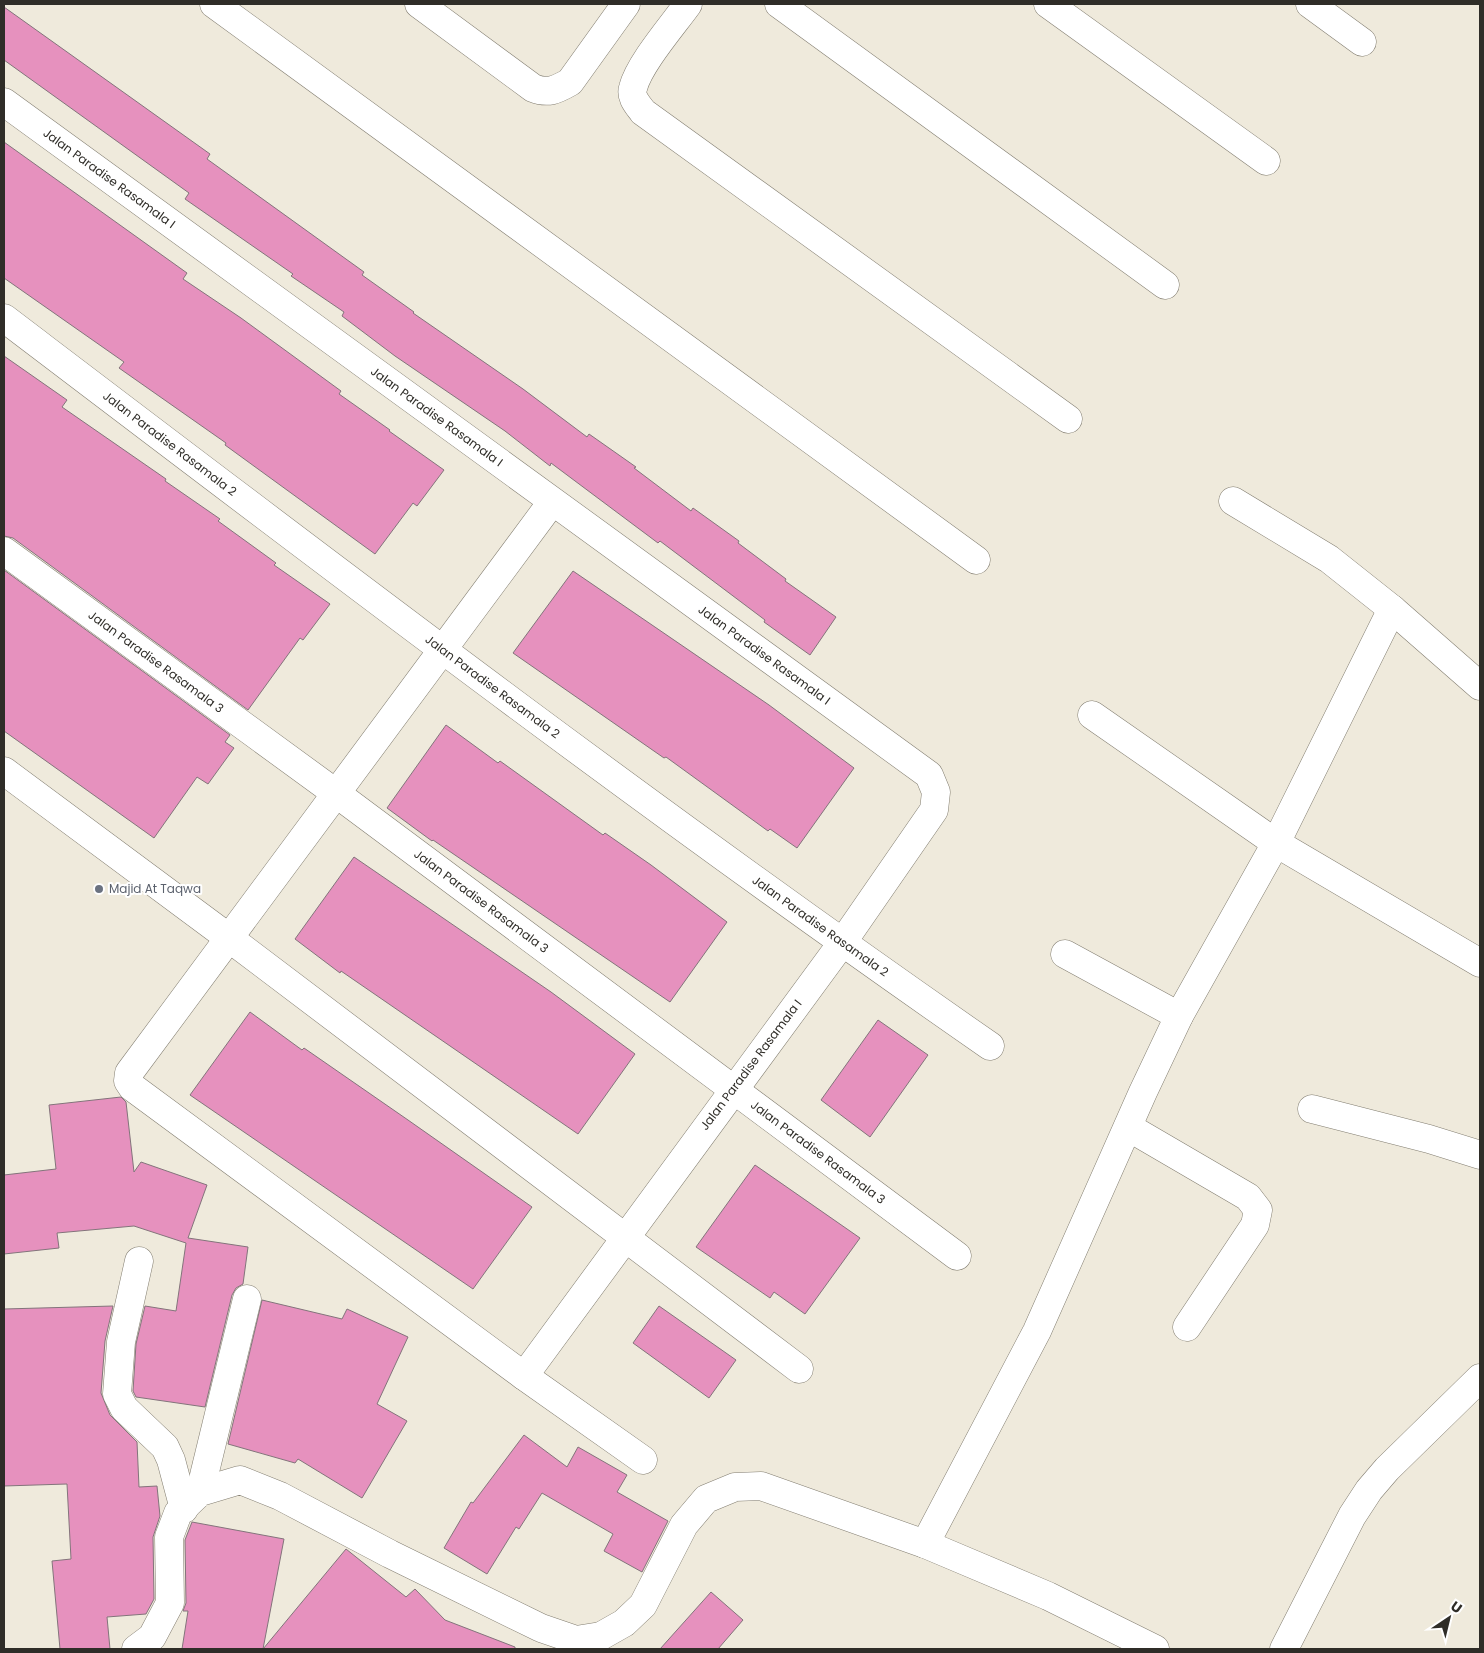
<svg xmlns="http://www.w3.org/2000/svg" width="1484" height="1653" font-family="Poppins,sans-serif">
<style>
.building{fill:#e691be;stroke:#83747b}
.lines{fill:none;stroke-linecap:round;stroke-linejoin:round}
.minor-casing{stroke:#837e71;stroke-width:29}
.minor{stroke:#fff;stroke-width:28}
.worship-dot{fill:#6b7280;stroke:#fff;stroke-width:2}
.labels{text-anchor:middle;stroke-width:4;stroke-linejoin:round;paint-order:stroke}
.street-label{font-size:12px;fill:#2f2d28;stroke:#fff}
.worship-label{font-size:12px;fill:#5b616d;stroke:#fff;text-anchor:start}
</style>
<rect width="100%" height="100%" fill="#efeadc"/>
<!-- building -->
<g class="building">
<path d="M 4,7 L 210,154 L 207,159 L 364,272 L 362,275 L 414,312 L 413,313 L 523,389 L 587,437 L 589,434 L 636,467 L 634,468 L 691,511 L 693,508 L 739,541 L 738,543 L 786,579 L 785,581 L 836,617 L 810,655 L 764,622 L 765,620 L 660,541 L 658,543 L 551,463 L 550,466 L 505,431 L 395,356 L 342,316 L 344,312 L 291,276 L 293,274 L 185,199 L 189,193 L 4,60 Z"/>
<path d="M 4,142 L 187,273 L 183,279 L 241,318 L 341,391 L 339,394 L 390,430 L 389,431 L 444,470 L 417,506 L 413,503 L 375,554 L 225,445 L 226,443 L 119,368 L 124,362 L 4,278 Z"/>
<path d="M 4,356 L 67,400 L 62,407 L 166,479 L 165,481 L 220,519 L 218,521 L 276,563 L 274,565 L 330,604 L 303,640 L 300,638 L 248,710 L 13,538 L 4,536 Z"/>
<path d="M 4,570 L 230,735 L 225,742 L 234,748 L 208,784 L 197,777 L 154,838 L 4,731 Z"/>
<path d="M 573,571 L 769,705 L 854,768 L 797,848 L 770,829 L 768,831 L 666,757 L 664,758 L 513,653 Z"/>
<path d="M 446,725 L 498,763 L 500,761 L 603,835 L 605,833 L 651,865 L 727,922 L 670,1002 L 433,840 L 432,841 L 387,808 Z"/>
<path d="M 354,857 L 551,992 L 635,1054 L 578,1134 L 341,971 L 340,973 L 295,939 Z"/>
<path d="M 250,1012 L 302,1050 L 304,1048 L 408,1120 L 532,1207 L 473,1289 L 190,1095 Z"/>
<path d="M 878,1020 L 928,1055 L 870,1137 L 821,1100 Z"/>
<path d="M 121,1097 L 126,1102 L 134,1172 L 141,1162 L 207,1185 L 188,1238 L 248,1247 L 243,1284 L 236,1288 L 232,1295 L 205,1407 L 136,1397 L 133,1391 L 136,1344 L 145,1306 L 176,1311 L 186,1243 L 134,1226 L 57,1233 L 59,1248 L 4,1254 L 4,1175 L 56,1169 L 49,1105 Z"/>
<path d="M 755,1165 L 860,1238 L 805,1314 L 774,1292 L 770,1298 L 696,1247 Z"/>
<path d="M 262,1300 L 342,1319 L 347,1309 L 408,1337 L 377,1404 L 407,1421 L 362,1498 L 298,1459 L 295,1463 L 228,1444 Z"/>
<path d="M 113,1306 L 105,1341 L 101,1393 L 110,1415 L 137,1442 L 139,1487 L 157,1486 L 160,1516 L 153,1537 L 154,1599 L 146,1614 L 107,1617 L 110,1649 L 60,1649 L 52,1561 L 71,1559 L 67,1484 L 4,1486 L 4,1309 Z"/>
<path d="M 659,1306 L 736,1360 L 709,1398 L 633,1343 Z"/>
<path d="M 524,1435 L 567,1467 L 578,1447 L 627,1475 L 617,1492 L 668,1521 L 642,1572 L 604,1551 L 613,1534 L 542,1493 L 519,1529 L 516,1527 L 487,1574 L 444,1548 L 471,1502 L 473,1503 Z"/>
<path d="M 192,1522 L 284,1539 L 263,1649 L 346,1549 L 406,1597 L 415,1589 L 445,1620 L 515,1647 L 515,1649 L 182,1649 L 188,1611 L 183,1611 L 186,1603 L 185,1540 Z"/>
<path d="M 711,1592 L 743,1620 L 718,1649 L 660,1649 Z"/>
</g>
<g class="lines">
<!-- minor casing -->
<g class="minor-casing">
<g id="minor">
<path d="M 214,4 L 976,560"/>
<path d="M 419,4 L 533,88 C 548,94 556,90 570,82 L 626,4"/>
<path d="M 688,4 C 673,25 639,64 633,88 C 630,97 638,105 643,112 L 1068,419"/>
<path d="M 779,4 L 1165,285"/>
<path d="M 1048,4 L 1266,161"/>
<path d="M 1310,4 L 1362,42"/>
<path id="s1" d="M 4,102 L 929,775 L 936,792 L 934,810 L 842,943 L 524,1376"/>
<path id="s2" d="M 4,318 C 329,565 654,813 990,1046"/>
<path d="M 1233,501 L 1329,559 L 1392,609 L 1480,686"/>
<path d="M 552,502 L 129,1073 L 128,1081 L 132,1087 L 524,1376 L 643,1460"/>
<path id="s3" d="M 4,551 L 337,794 L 957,1256"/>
<path d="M 1092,715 L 1276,843 L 1480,963"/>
<path d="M 4,771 L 229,938 L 799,1369"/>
<path d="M 1179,1016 L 1276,843 L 1392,609"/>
<path d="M 1312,1109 L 1429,1139 L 1480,1155"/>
<path d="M 1128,1127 L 1248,1197 L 1258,1210 L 1255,1225 L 1187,1327"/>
<path d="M 139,1261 L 121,1342 L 117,1394 L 124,1408 L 165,1447 L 171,1460 L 184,1509"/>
<path d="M 200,1492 L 247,1299"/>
<path d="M 925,1544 L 1037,1331 L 1143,1092 L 1179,1016 L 1065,954"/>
<path d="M 136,1649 L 152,1637 L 170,1603 L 169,1537 L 178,1513 L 200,1492 L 240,1480 L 280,1496 L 390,1554 L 541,1628 L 576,1640 L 601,1636 L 624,1623 L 643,1605 L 684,1525 L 706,1499 L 735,1487 L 761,1486 L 925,1544 L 1048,1596 L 1155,1649"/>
<path d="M 1284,1649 L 1352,1516 L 1369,1490 L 1387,1469 L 1480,1378"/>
</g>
</g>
<!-- minor -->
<use href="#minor" class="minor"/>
</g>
<!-- markers -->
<circle class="worship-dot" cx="99" cy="889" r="5"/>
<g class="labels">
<!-- street labels -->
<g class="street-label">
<text dy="4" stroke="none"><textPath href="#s1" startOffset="130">Jalan Paradise Rasamala I</textPath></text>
<text dy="4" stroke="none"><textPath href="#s1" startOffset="535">Jalan Paradise Rasamala I</textPath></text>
<text dy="4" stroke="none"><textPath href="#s2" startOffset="208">Jalan Paradise Rasamala 2</textPath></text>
<text dy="4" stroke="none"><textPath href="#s1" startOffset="940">Jalan Paradise Rasamala I</textPath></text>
<text dy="4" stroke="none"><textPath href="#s3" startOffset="188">Jalan Paradise Rasamala 3</textPath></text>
<text dy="4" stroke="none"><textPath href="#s2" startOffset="612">Jalan Paradise Rasamala 2</textPath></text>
<text dy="4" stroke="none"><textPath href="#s3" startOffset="592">Jalan Paradise Rasamala 3</textPath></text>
<text dy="4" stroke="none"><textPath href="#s2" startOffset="1018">Jalan Paradise Rasamala 2</textPath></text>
<text transform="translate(751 1065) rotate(-53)" y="4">Jalan Paradise Rasamala I</text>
<text dy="4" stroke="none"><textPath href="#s3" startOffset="1012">Jalan Paradise Rasamala 3</textPath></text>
</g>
<!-- worship labels -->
<g class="worship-label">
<text x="109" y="893">Majid At Taqwa</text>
</g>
</g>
<!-- border -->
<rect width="1484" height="1653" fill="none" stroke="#2f2d28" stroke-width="10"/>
<!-- north arrow -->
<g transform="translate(1449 1618) rotate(35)" stroke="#ffffff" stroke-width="4" paint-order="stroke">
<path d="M0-4L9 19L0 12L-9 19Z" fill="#2f2d28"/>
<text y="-8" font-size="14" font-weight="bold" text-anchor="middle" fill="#2f2d28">U</text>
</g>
</svg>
